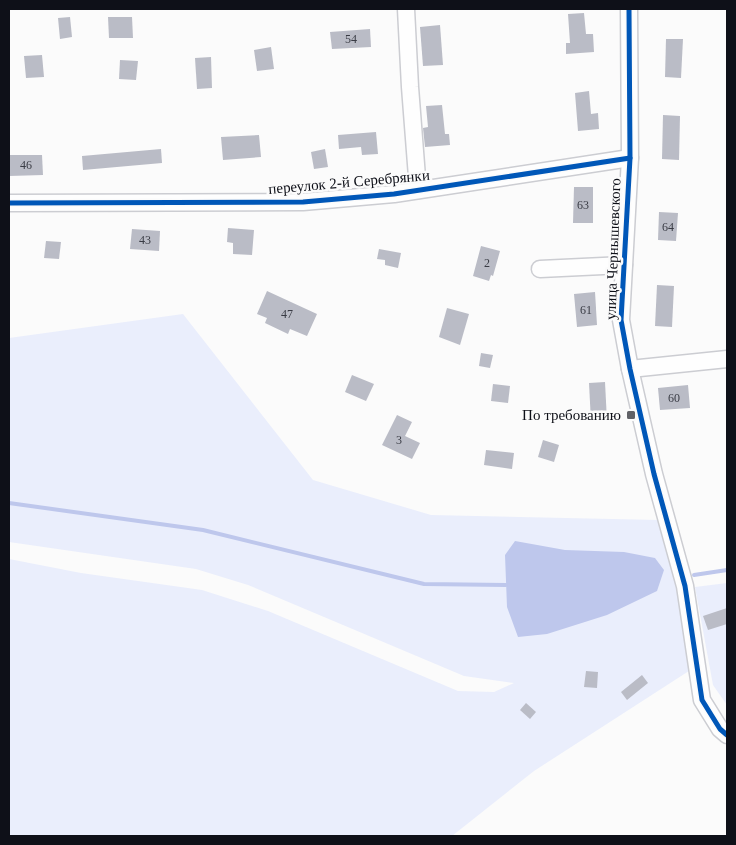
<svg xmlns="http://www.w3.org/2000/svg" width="736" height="845" font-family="'Times New Roman',serif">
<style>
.green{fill:#eaeefc}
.water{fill:#bec7ec}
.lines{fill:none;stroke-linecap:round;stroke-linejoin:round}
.stream{stroke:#bec7ec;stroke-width:4}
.building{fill:#babcc6}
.minor-casing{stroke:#cccdd2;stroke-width:19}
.minor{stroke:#fefefe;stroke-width:16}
.cycleway-casing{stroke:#fbfbfb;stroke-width:8}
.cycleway{stroke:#0057b8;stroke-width:5}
.poi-dot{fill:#616267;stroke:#fbfbfb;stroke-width:2}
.labels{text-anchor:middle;stroke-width:5;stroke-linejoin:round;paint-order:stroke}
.number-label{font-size:12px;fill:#393b44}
.street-label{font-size:15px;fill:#0e1018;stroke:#fbfbfb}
.poi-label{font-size:15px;fill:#0e1018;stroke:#fbfbfb;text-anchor:end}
</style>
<rect width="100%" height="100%" fill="#fbfbfb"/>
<!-- green -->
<g class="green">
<path d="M 183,314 L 313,480 L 431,515 L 659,520 L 683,613 L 692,669 L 534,771 L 452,836 L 9,836 L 9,559 L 81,573 L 202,590 L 268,611 L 458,691 L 494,692 L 514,683 L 464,676 L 248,585 L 196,569 L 9,542 L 9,338 Z"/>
<path d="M 727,583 L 727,705 L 713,685 L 695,587 Z"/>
</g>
<!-- water -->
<path class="water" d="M 515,541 L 565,550 L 624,552 L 655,558 L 664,570 L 657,591 L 607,615 L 547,634 L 518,637 L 507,607 L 505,555 Z"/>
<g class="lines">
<!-- stream -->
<g class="stream">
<path d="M 9,503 L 203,530 L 424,584 L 506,585"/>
<path d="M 694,575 L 727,570"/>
</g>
</g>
<!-- building -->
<g class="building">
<path d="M 584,13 L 586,34 L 593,34 L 594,52 L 566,54 L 566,43 L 570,43 L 568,14 Z"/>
<path d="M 70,17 L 72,37 L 60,39 L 58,18 Z"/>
<path d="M 108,17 L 132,17 L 133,38 L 109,38 Z"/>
<path d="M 440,25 L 443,65 L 423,66 L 420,27 Z"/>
<path d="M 370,29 L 371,47 L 332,49 L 330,32 Z"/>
<path d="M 666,39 L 683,39 L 681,78 L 665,77 Z"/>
<path d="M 271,47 L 274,69 L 257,71 L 254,50 Z"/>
<path d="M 42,55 L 44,77 L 26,78 L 24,56 Z"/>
<path d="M 211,57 L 212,88 L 197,89 L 195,58 Z"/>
<path d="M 120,60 L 138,61 L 136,80 L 119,79 Z"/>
<path d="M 589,91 L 591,114 L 598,113 L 599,129 L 578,131 L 575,93 Z"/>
<path d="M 442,105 L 445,134 L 449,134 L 450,145 L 425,147 L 423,128 L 428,127 L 426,106 Z"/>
<path d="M 663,115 L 680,116 L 679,160 L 662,159 Z"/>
<path d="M 376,132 L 378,154 L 362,155 L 361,147 L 339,149 L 338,135 Z"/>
<path d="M 259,135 L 261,157 L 223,160 L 221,137 Z"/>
<path d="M 161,149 L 162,163 L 83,170 L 82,156 Z"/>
<path d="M 325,149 L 328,167 L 314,169 L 311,152 Z"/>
<path d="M 9,155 L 42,155 L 43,175 L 9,176 Z"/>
<path d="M 574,187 L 593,187 L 593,223 L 573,223 Z"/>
<path d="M 659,212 L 678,213 L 676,241 L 658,240 Z"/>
<path d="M 228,228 L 254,230 L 252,255 L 233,254 L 233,243 L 227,242 Z"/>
<path d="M 132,229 L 160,231 L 159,251 L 130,249 Z"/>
<path d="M 46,241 L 61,242 L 59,259 L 44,258 Z"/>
<path d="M 481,246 L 500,251 L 493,276 L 491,275 L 489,281 L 473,276 Z"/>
<path d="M 379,249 L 401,253 L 398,268 L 385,265 L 385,260 L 377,259 Z"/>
<path d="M 657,285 L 674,286 L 672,327 L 655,326 Z"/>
<path d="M 267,291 L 317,314 L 307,336 L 290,329 L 288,334 L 265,323 L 267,318 L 257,314 Z"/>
<path d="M 595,292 L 597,325 L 577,327 L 574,294 Z"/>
<path d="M 447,308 L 469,314 L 460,345 L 439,337 Z"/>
<path d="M 481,353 L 493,355 L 490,368 L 479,366 Z"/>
<path d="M 352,375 L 374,384 L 366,401 L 345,392 Z"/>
<path d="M 605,382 L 607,421 L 591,422 L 589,383 Z"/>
<path d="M 493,384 L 510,386 L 508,403 L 491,401 Z"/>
<path d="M 688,385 L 690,408 L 660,410 L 658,388 Z"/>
<path d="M 397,415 L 412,422 L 405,436 L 420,443 L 412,459 L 382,445 Z"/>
<path d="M 543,440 L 559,445 L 554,462 L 538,457 Z"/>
<path d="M 486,450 L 514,453 L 512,469 L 484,465 Z"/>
<path d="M 727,608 L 727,624 L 708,630 L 703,616 Z"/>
<path d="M 586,671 L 598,672 L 597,688 L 584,687 Z"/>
<path d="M 642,675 L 648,683 L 627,700 L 621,692 Z"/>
<path d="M 526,703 L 536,712 L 530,719 L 520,710 Z"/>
</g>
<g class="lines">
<!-- minor casing -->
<g class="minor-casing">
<g id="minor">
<path d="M 406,9 L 410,87 L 418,190"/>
<path d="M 629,9 L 630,158 L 621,320 L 630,369 L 654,474 L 685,586 L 702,700 L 720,729 L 727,735"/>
<path d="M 9,203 L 303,202 L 394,194 L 630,158"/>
<path d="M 540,269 L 624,265"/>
<path d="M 630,369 L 727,359"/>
</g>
</g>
<!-- minor -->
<use href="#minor" class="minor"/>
<!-- cycleway casing -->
<g class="cycleway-casing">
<g id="cycleway">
<path d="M 629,9 L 630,158 L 621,320 L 630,369 L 654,474 L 685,586 L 702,700 L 720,729 L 727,735"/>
<path d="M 9,203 L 303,202 L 394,194 L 630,158"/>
</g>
</g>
<!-- cycleway -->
<use href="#cycleway" class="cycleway"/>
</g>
<!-- markers -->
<rect class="poi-dot" x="626" y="410" width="10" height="10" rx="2.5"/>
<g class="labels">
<!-- number labels -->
<g class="number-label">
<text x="351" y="43">54</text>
<text x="26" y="169">46</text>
<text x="583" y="209">63</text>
<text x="668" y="231">64</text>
<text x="145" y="244">43</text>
<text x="487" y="267">2</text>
<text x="586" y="314">61</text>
<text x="287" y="318">47</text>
<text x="674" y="402">60</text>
<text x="399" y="444">3</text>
</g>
<!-- street labels -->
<g class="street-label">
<text transform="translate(349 182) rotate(-5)" y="5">переулок 2-й Серебрянки</text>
<text transform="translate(613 249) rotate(-88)" y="5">улица Чернышевского</text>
</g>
<!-- poi labels -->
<g class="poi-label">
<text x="621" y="420">По требованию</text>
</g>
</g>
<!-- border -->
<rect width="736" height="845" fill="none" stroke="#0e1018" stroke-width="20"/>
</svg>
